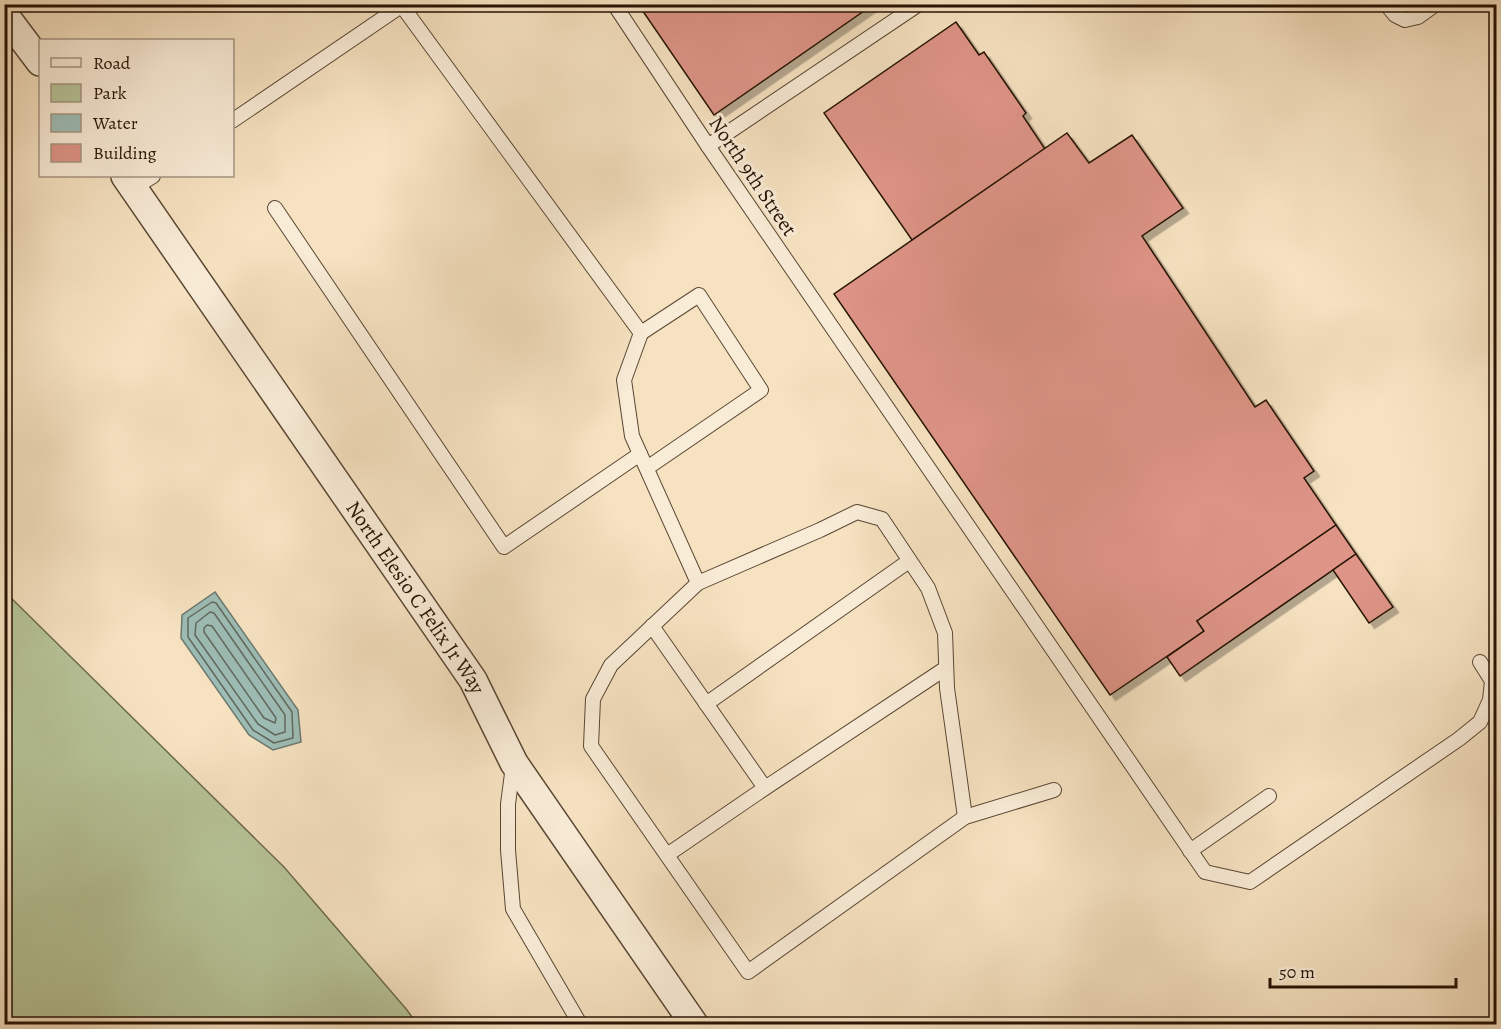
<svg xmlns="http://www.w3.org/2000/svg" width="1501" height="1029" font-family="Alegreya,serif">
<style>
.green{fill:#b6c498;stroke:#6e6c4e;stroke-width:1.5}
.water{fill:#9dbdb6;stroke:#6d796f;stroke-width:1.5}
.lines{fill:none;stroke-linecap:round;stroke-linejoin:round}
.shore{stroke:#62685d;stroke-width:1.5}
.building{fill:#de9487;stroke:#261304;stroke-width:1.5;filter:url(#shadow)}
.service-casing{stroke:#5a4733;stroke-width:16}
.minor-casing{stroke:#5a4733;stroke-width:30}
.service{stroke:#f9ecd7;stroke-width:14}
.minor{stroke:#f9ecd7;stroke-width:27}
.labels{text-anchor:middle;stroke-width:6;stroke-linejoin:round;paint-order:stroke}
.street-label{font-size:21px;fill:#261304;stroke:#f9ecd7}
</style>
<defs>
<filter id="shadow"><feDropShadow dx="5.5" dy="5.5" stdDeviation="0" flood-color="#0004"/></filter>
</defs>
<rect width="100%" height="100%" fill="#f6e2c1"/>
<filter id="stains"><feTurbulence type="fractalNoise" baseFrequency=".00333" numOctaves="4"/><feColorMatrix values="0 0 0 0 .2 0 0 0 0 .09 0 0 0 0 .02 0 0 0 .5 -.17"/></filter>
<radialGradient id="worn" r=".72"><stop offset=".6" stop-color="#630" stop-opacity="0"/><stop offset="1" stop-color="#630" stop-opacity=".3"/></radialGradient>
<!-- green -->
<path class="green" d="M 4,591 L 284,867 L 407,1010 L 417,1024 L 5,1024 Z"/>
<!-- water -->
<path class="water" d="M 215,592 L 298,710 L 301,742 L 273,750 L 249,735 L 181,638 L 182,615 Z"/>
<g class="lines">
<!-- shore -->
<g class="shore">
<path d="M 212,602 L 216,603 L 292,712 L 293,738 L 274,743 L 253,730 L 188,637 L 188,618 Z"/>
<path d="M 210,612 L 214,613 L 285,715 L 285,732 L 275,735 L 258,724 L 195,635 L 196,623 Z"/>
<path d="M 207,625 L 212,626 L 276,718 L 275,723 L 264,718 L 204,632 L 204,628 Z"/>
</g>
</g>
<!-- building -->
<g class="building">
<path d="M 638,4 L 874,4 L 714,115 Z"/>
<path d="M 956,22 L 979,55 L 984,52 L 1026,113 L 1023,116 L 1045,149 L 912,240 L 824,113 Z"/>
<path d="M 1067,133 L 1089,163 L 1132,135 L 1183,208 L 1142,236 L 1255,407 L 1266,400 L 1314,471 L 1304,478 L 1336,525 L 1197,621 L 1204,631 L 1110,695 L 834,294 Z"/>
<path d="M 1336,525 L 1356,554 L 1180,676 L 1167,657 L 1204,631 L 1197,621 Z"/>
<path d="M 1356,554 L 1393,607 L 1369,623 L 1333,570 Z"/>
</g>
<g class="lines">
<!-- service casing -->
<g class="service-casing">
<g id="service">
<path d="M 614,4 L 708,146 L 1205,872 L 1250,882 L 1459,739 L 1480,722 L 1490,700 L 1492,681 L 1480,662"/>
<path d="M 1386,4 L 1395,15 L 1405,20 L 1418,17 L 1436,4"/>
<path d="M 402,6 L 641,333 L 624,380 L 632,436 L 698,583 L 611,665 L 593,699 L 591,746 L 748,972 L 965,817 L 1054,790"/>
<path d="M 232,121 L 404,4"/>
<path d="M 708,146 L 919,4"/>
<path d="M 134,188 L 153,176"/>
<path d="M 275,208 L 504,547 L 640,454"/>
<path d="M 641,333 L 699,295 L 761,390 L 647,468"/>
<path d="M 698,583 L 820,530 L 857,512 L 882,519 L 928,588 L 945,633 L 947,688 L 965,817"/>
<path d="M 652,626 L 765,788 L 946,668"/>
<path d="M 706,704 L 909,561"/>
<path d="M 513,766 L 508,804 L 508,850 L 513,909 L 580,1024"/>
<path d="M 1190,851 L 1269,796"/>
<path d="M 667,855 L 765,788"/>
</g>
</g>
<!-- minor casing -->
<g class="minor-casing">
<g id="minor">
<path d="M 4,14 L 40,62"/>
<path id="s1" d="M 125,176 L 473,680 L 514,763 L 694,1024"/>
</g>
</g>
<!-- service -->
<use href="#service" class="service"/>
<!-- minor -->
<use href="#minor" class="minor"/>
</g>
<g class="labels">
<!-- street labels -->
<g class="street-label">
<text transform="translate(753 176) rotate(56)" y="7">North 9th Street</text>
<text dy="7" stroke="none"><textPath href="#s1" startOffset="512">North Elesio C Felix Jr Way</textPath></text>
</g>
</g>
<!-- margin -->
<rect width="1501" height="1029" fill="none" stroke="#f6e2c1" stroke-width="24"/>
<rect x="6" y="6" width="1489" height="1017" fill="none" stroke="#261304" stroke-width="3"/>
<rect x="12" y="12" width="1477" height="1005" fill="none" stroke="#261304" stroke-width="1.5"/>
<!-- legend -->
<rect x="39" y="39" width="195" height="138" fill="#f9ecd7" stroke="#a59583" stroke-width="1.5"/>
<rect x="51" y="58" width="30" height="9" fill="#f9ecd7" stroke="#a59583" stroke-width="1.5"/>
<text x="93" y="69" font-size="18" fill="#261304">Road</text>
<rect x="51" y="84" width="30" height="18" fill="#b6c498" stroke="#a59583" stroke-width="1.5"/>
<text x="93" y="99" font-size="18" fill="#261304">Park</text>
<rect x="51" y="114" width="30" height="18" fill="#9dbdb6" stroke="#a59583" stroke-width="1.5"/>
<text x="93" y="129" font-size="18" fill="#261304">Water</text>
<rect x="51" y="144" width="30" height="18" fill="#de9487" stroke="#a59583" stroke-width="1.5"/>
<text x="93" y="159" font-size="18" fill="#261304">Building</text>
<!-- scale -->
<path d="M1270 978v9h186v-9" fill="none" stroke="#261304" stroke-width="3"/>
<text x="1279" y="978" font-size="18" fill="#261304" stroke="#f9ecd7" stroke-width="4.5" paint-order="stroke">50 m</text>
<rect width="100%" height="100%" filter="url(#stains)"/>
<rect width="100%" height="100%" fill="url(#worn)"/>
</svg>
